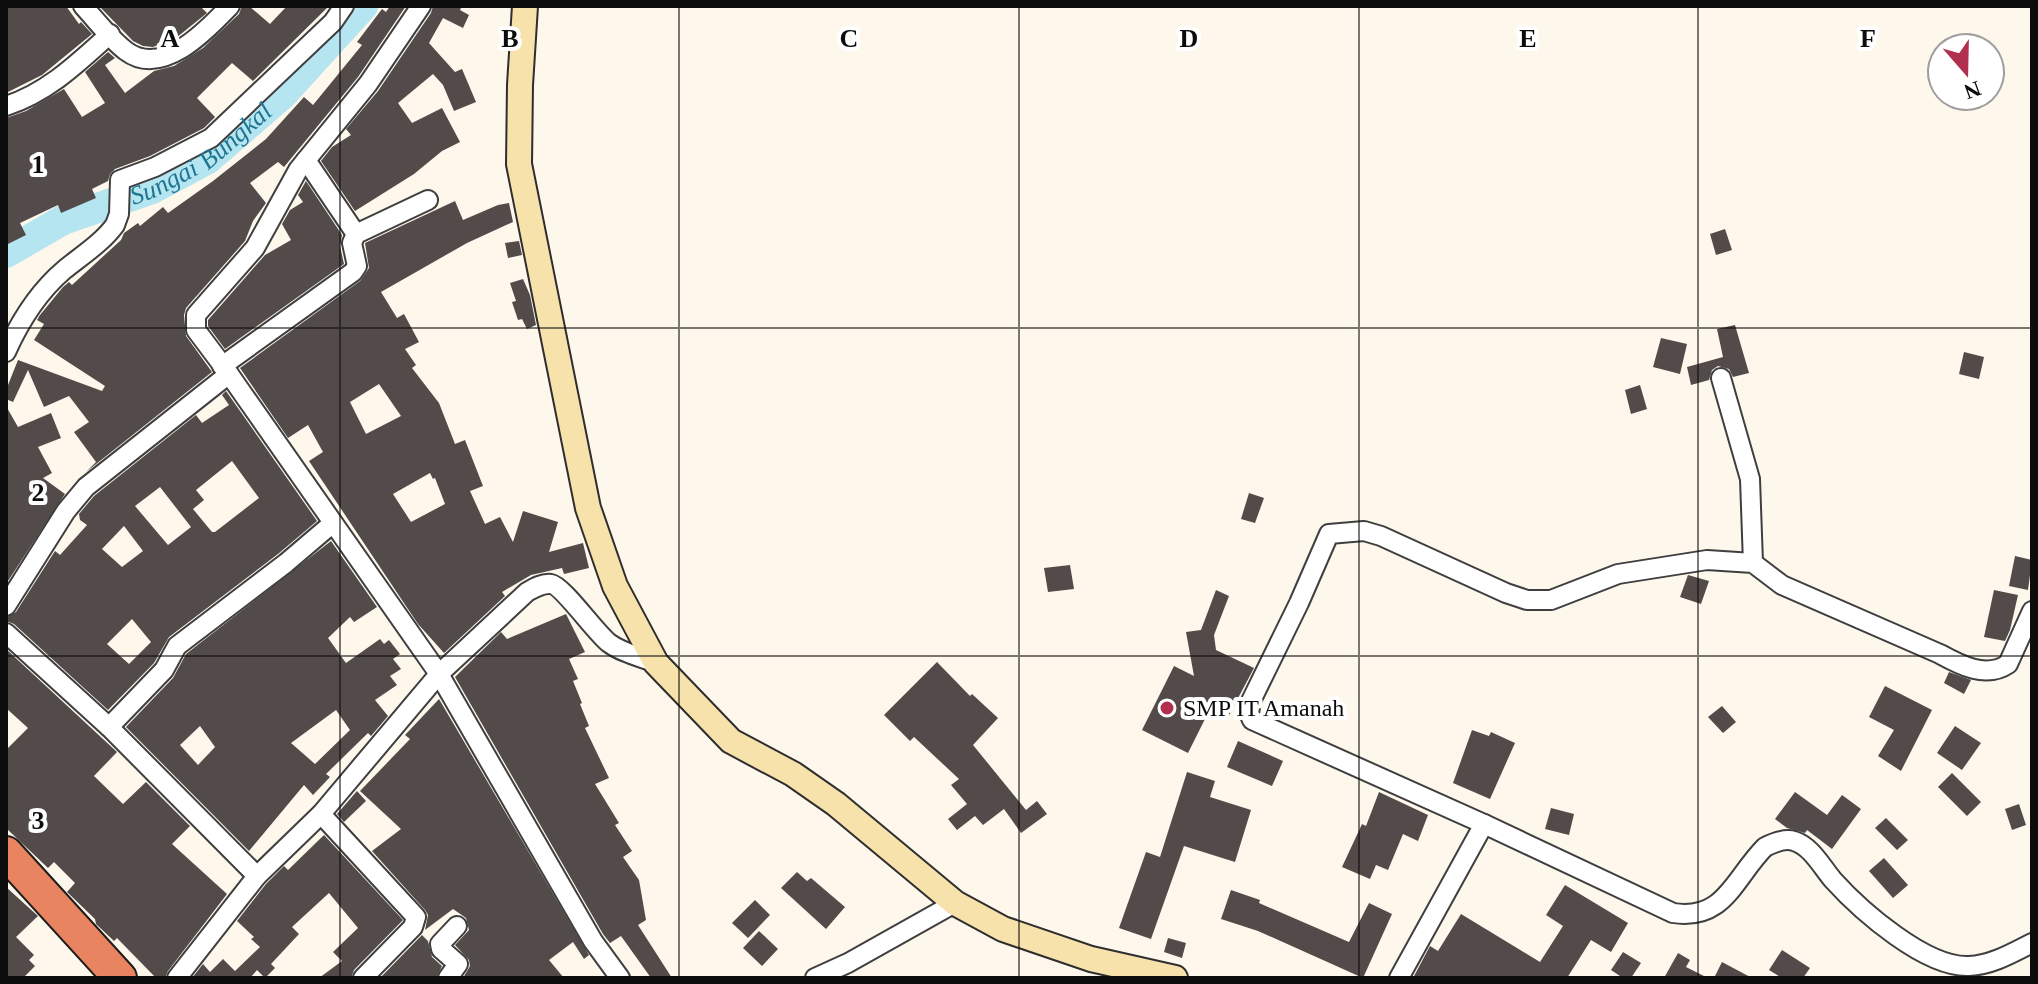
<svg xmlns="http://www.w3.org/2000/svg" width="2038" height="984" font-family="'Times New Roman',serif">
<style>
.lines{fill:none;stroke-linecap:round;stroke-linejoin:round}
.river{stroke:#b5e5f1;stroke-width:30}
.building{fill:#534b49;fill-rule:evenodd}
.street-casing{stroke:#3f3f3f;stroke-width:22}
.secondary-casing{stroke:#2e2e2e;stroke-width:28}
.highway-casing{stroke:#1d1d1d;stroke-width:36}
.street{stroke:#fff;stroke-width:18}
.secondary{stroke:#f8e2ac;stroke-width:24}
.highway{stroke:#e8845f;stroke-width:32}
.grid{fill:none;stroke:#0c0c0c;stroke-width:2;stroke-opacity:0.55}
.poi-dot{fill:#b0304d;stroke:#fff;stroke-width:3}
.labels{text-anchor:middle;stroke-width:8;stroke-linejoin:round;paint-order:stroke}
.poi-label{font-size:24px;fill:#0c0c0c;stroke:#fff;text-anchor:start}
.water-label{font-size:26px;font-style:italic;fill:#207692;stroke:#fff}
.grid-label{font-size:26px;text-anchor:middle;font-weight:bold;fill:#0c0c0c;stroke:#fff;stroke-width:8;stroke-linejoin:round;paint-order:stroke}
</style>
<rect width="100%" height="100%" fill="#fdf7ec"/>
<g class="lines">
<!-- river -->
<path class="river" id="s1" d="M 6,253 L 63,220 L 152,189 L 208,159 L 282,95 L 363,6"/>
</g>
<!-- building -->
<g class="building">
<path d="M 6,6 L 66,6 L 79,24 L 81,22 L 92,34 L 42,75 L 6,93 Z"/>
<path d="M 99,6 L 200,6 L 207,13 L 176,38 L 153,47 L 143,46 L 133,41 Z"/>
<path d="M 242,6 L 249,6 L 270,24 L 287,6 L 329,6 L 253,81 L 232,63 L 197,98 L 215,117 L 204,128 L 150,156 L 115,169 L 110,174 L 108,181 L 92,189 L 96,198 L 61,213 L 58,205 L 20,223 L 26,235 L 6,245 L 6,118 L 26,111 L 64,89 L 82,117 L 105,103 L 85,72 L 108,52 L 115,58 L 105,65 L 125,93 L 154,71 L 174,66 L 203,48 L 239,14 Z"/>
<path d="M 390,6 L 406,6 L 358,77 L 284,167 L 278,162 L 250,183 L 266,203 L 253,221 L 245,241 L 186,308 L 184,315 L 186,336 L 212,372 L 86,472 L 96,462 L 74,432 L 89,422 L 69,396 L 44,407 L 28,370 L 13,402 L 6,399 L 6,390 L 18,360 L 102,391 L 105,386 L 34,340 L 44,324 L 37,320 L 40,315 L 63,287 L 69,282 L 72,285 L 121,240 L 124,233 L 138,223 L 140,226 L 163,207 L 168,213 L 213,181 L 266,139 L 304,97 L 313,105 L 362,45 L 357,42 L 382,9 L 386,12 Z"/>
<path d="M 433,6 L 462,6 L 460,10 L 469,15 L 463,28 L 443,18 L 429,43 L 455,72 L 462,69 L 476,102 L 454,111 L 443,85 L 433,74 L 398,103 L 412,123 L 442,108 L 460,142 L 442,151 L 414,174 L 355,211 L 321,161 L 332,147 L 351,135 L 346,129 L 378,91 L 431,13 Z"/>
<path d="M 306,181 L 342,235 L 340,246 L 344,264 L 225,349 L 208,326 L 208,320 L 265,255 L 291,240 L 282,224 L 290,210 L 303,202 L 298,195 Z"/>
<path d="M 455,201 L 463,220 L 498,205 L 509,203 L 513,222 L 467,243 L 381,292 L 397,318 L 404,314 L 419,342 L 405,349 L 416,365 L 412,368 L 439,403 L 455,444 L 465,440 L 483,486 L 470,491 L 485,524 L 500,517 L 513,542 L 523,511 L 558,522 L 549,552 L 583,543 L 589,568 L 564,574 L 562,568 L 531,575 L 502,592 L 505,596 L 444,653 L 418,624 L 309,461 L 323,452 L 308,425 L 288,438 L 240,368 L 360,281 L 369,268 L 365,243 ZM 379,384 L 401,416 L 366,434 L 350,402 ZM 430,473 L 433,479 L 435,478 L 445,504 L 411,522 L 393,494 Z"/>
<path d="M 1725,229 L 1732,250 L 1716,255 L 1710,234 Z"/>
<path d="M 519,241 L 522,255 L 508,258 L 505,243 Z"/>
<path d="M 523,279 L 530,295 L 536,325 L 527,329 L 522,319 L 518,320 L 512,302 L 516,301 L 510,283 Z"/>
<path d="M 1735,325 L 1749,373 L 1733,377 L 1729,369 L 1718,366 L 1712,370 L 1709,380 L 1691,385 L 1687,367 L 1723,357 L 1717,329 Z"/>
<path d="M 1661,338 L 1687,344 L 1680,374 L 1653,367 Z"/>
<path d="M 1964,352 L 1984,357 L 1979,379 L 1959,374 Z"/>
<path d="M 1640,385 L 1647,409 L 1631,414 L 1625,390 Z"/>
<path d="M 226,391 L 317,521 L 278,554 L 169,637 L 154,663 L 108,710 L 14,624 L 6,621 L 6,618 L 16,612 L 55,551 L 60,555 L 87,525 L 80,520 L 79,514 L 94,496 L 196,415 L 202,423 L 229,405 L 222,395 ZM 232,461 L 259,498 L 215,532 L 212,532 L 193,509 L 204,500 L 196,490 ZM 160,487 L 191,527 L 168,545 L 135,506 ZM 124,526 L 143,551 L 122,567 L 102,549 ZM 132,619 L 151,642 L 129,664 L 107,644 Z"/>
<path d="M 6,406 L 18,427 L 51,413 L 61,438 L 38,447 L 52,473 L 43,478 L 65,494 L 6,584 Z"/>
<path d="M 1249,493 L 1264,498 L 1255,523 L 1241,519 Z"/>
<path d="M 331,541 L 377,607 L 354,622 L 350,617 L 328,638 L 346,663 L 380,639 L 384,644 L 389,640 L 400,654 L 393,659 L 401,669 L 390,676 L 397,685 L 375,700 L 388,716 L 371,736 L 368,733 L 326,774 L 330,777 L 313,795 L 304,785 L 249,851 L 126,727 L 173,678 L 186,654 ZM 336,710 L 350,730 L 315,764 L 291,743 ZM 200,726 L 215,747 L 198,765 L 180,745 Z"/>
<path d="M 2015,556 L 2032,560 L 2028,590 L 2009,586 Z"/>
<path d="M 1070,565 L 1074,589 L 1048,592 L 1044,568 Z"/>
<path d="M 1688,575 L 1709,581 L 1701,604 L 1680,597 Z"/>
<path d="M 1216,590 L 1229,596 L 1214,635 L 1216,650 L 1254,668 L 1228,717 L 1210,709 L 1188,753 L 1142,730 L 1174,666 L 1194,676 L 1186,632 L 1201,630 Z"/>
<path d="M 1994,590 L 2018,595 L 2010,630 L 2005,641 L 1984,637 Z"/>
<path d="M 566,614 L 585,652 L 569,659 L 578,679 L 573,681 L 582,703 L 580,704 L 589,726 L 585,728 L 609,778 L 595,784 L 619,823 L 615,825 L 632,851 L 623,857 L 639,880 L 646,920 L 638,925 L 672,978 L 651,978 L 621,936 L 610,943 L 603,934 L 455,677 L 501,632 L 507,639 Z"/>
<path d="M 6,649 L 117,752 L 94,776 L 123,804 L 146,782 L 190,826 L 172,844 L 227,894 L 168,971 L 165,978 L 156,978 L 117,938 L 114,941 L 96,924 L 95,919 L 67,892 L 75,883 L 54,862 L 48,868 L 6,828 L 6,750 L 28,728 L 6,708 Z"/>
<path d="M 937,662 L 970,696 L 972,694 L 998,718 L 973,745 L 1026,810 L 1037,801 L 1047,814 L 1021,833 L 1004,809 L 983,825 L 975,816 L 957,830 L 948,819 L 967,804 L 951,785 L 959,779 L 914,737 L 910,741 L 884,715 Z"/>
<path d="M 1949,672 L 1971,680 L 1964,694 L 1944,683 Z"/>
<path d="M 1885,686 L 1932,710 L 1901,771 L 1878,756 L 1894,730 L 1869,717 Z"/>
<path d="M 439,699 L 589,955 L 584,959 L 573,942 L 549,960 L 564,978 L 463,978 L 470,966 L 469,960 L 455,945 L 469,930 L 466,918 L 453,909 L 425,930 L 428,915 L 425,910 L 372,851 L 401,829 L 360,791 L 410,739 L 405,735 Z"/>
<path d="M 1722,706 L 1736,722 L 1723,733 L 1708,717 Z"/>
<path d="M 1955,726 L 1981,743 L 1962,770 L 1937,753 Z"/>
<path d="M 1472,730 L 1489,736 L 1491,732 L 1515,743 L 1490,799 L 1453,783 Z"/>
<path d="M 1238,741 L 1283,761 L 1272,786 L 1227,767 Z"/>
<path d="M 1187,772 L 1215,781 L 1210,797 L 1251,810 L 1235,862 L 1184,846 L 1151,939 L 1119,928 L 1146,852 L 1160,857 Z"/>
<path d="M 1952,773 L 1981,802 L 1967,816 L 1938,787 Z"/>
<path d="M 357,791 L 366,801 L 344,822 L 337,814 Z"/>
<path d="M 1379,792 L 1428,815 L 1418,841 L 1403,834 L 1388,870 L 1376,865 L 1370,879 L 1342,867 L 1362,824 L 1366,826 Z"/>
<path d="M 1795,792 L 1827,815 L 1842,795 L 1861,809 L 1832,849 L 1807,830 L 1805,833 L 1787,828 L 1775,819 Z"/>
<path d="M 2019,804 L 2026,825 L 2012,830 L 2005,809 Z"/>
<path d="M 1551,808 L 1574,814 L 1569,835 L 1545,829 Z"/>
<path d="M 1886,818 L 1908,840 L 1897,850 L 1875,828 Z"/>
<path d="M 324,835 L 403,920 L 354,970 L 351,978 L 319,978 L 342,961 L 333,952 L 358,928 L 329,893 L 292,927 L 299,934 L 271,964 L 275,968 L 265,978 L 257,970 L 250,978 L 192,978 L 203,964 L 210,972 L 223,959 L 235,971 L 260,947 L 251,939 L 254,937 L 237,921 L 266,884 L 284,866 L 288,870 Z"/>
<path d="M 1884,858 L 1908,885 L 1893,898 L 1869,871 Z"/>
<path d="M 797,872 L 807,881 L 811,878 L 845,907 L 826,929 L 781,888 Z"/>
<path d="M 1565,885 L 1628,923 L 1611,952 L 1591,940 L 1567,978 L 1413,978 L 1430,946 L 1438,951 L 1461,914 L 1540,962 L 1563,926 L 1546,915 Z"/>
<path d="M 6,887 L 38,916 L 16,937 L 34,955 L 29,960 L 35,966 L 23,978 L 6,978 Z"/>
<path d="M 1231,890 L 1260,900 L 1259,903 L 1349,942 L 1369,903 L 1392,914 L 1363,978 L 1258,931 L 1221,919 Z"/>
<path d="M 755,900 L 770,915 L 748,938 L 732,923 Z"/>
<path d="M 759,931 L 778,949 L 762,966 L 743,948 Z"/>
<path d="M 422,935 L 428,941 L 432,957 L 442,966 L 436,978 L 380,978 Z"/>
<path d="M 1168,938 L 1186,943 L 1182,958 L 1164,952 Z"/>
<path d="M 1782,950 L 1810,968 L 1803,978 L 1782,978 L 1769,970 Z"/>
<path d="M 1623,952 L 1641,963 L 1631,978 L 1623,978 L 1611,970 Z"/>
<path d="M 1678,953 L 1690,960 L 1686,967 L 1708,978 L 1664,978 Z"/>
<path d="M 1722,962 L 1752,978 L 1714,978 Z"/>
</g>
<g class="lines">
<!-- street casing -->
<g class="street-casing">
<g id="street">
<path d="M 83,6 C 96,20 110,39 126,51 C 162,78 206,31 230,6"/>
<path d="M 6,106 C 47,93 78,63 110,34"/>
<path d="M 306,160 L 356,234"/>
<path d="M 6,352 C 20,321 37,293 64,270 C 81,256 102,243 115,225 L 119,214 L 120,180 L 155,167 L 211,138 L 333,22 L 344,6"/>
<path d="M 222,366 L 353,272 L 357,266 L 352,243 L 356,234 L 428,200"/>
<path d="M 229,374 L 196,330 L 196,315 L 255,248 L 298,170 L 368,84 L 421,6"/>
<path d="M 1721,378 L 1750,479 L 1753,563"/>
<path d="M 6,606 L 66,511 L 86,487 L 229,374 L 439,674 L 593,941 L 620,978"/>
<path d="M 6,633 L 109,727 L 257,876"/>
<path d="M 109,727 L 164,670 L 177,646 L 286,563 L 333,523"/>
<path d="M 321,814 L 416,917 L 413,927 L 363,978"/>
<path d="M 1484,824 L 1673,913 C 1725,921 1734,878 1765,847 C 1773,843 1785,838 1794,841 C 1811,846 1822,867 1833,880 C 1861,911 1926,968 1969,966 C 1992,965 2012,953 2032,943"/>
<path d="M 177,978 L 257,876 L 321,814 L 439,674 L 527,592 C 534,588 542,583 551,584 C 563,586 595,632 609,643 C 622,653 641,657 656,663"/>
<path d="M 448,978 L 458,964 L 441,949 L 440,944 L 457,926"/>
<path d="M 815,978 L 848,963 L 955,903"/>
<path d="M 1399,978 L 1484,824 L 1252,720 L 1249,713 L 1251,701 L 1299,603 L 1329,534 L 1364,531 L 1381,536 L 1506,593 L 1527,600 L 1551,600 L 1618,574 L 1707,560 L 1753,563 L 1782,585 L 1940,654 C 1960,665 1986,679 2008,664 L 2032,611"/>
</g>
</g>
<!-- secondary casing -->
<g class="secondary-casing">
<path id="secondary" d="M 525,6 L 520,85 L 519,164 L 588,508 L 615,586 L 656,663 L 731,741 L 793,774 L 836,804 L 955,903 L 1003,929 L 1091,959 L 1175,978"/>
</g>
<!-- highway casing -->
<g class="highway-casing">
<path id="highway" d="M 6,853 L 120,978"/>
</g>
<!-- street -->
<use href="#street" class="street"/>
<!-- secondary -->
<use href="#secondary" class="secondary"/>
<!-- highway -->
<use href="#highway" class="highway"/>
</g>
<!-- grid -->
<path class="grid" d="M 340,6 L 340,978M 679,6 L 679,978M 1019,6 L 1019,978M 1359,6 L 1359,978M 1698,6 L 1698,978M 6,328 L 2032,328M 6,656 L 2032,656"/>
<!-- markers -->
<circle class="poi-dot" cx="1167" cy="708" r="8"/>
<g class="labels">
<!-- poi labels -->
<g class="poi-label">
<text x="1183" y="716">SMP IT Amanah</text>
</g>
<!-- water labels -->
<g class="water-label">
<text dy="9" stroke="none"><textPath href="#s1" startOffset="220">Sungai Bungkal</textPath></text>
</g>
</g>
<g class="grid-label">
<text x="170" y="47">A</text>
<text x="510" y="47">B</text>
<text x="849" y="47">C</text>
<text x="1189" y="47">D</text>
<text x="1528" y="47">E</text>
<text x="1868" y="47">F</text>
<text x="38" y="173">1</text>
<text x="38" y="501">2</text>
<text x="38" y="829">3</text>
</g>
<!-- border -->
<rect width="2038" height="984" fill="none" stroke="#0c0c0c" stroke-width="16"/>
<!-- north arrow -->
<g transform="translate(1966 72) rotate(160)"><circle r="38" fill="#ffffff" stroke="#9e9e9e" stroke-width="2"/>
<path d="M0-6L14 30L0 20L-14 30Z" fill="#b0304d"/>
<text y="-12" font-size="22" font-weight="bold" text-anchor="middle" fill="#0c0c0c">N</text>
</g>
</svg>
